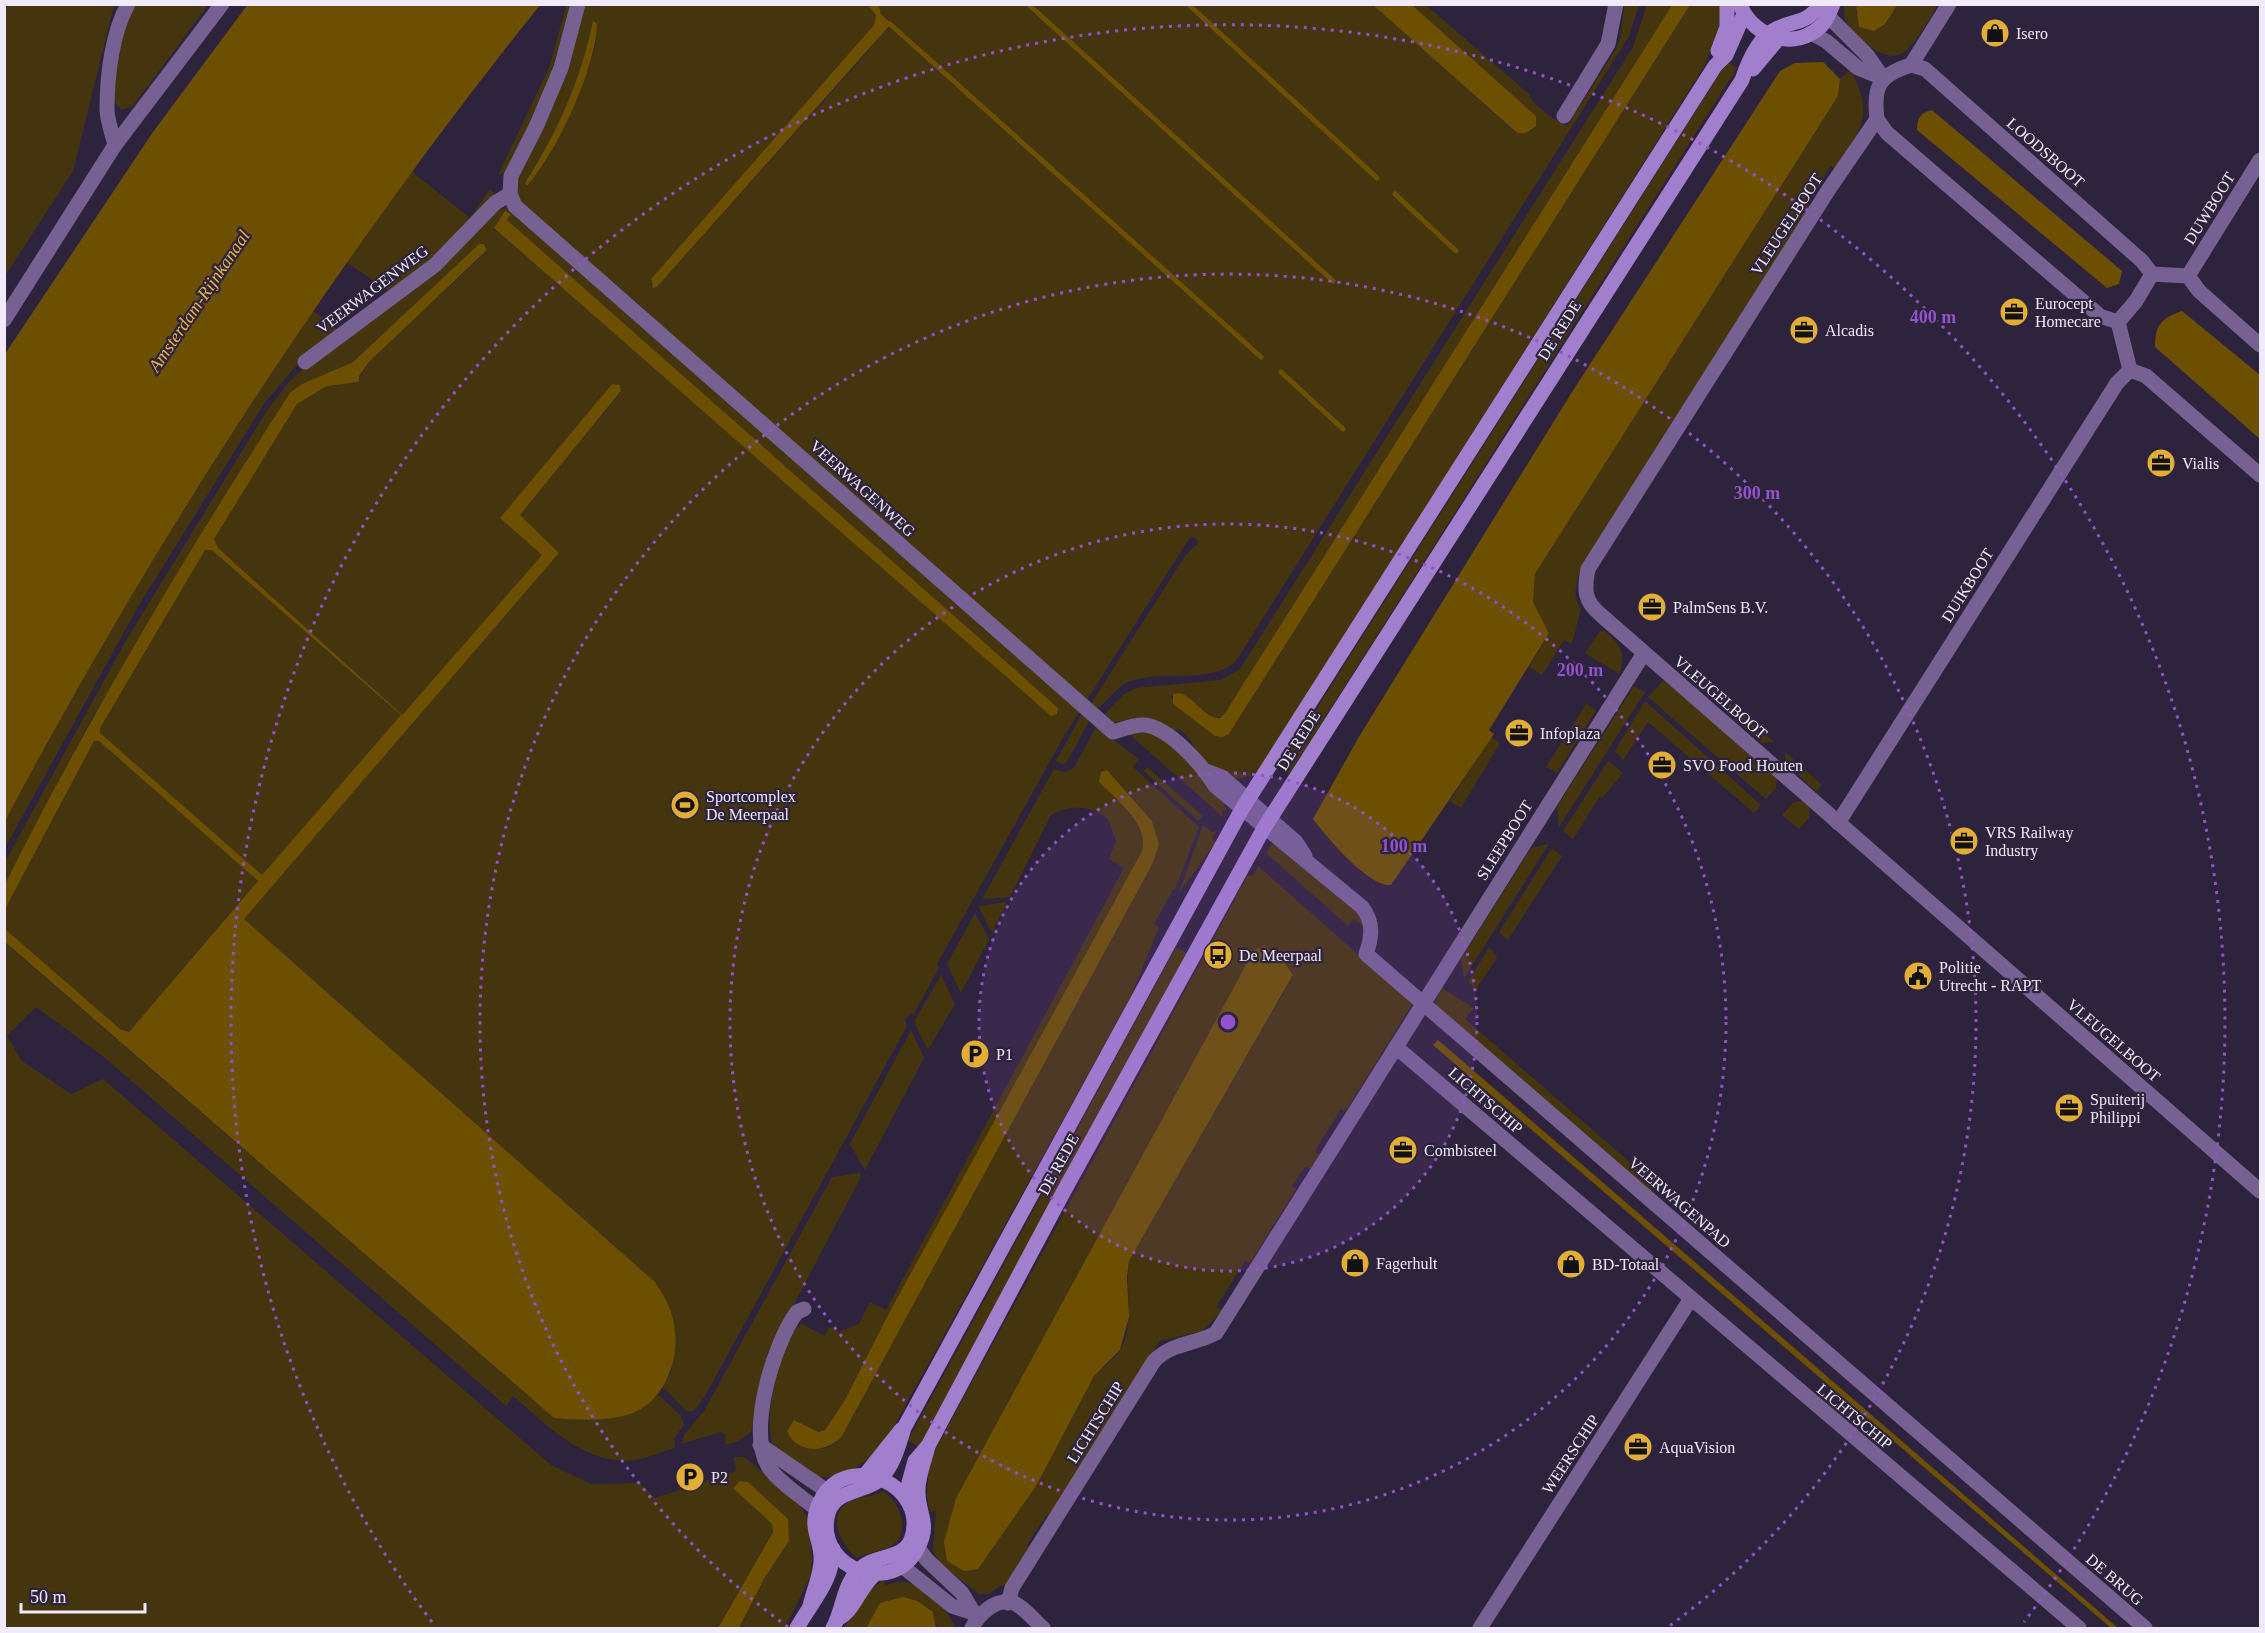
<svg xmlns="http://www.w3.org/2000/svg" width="2265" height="1633" font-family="Georgia,serif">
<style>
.green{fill:#45350f;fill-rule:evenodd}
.water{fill:#6c5000;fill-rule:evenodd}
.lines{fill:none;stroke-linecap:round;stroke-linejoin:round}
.stream{stroke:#6c5000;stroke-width:5}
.street{stroke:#766192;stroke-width:15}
.secondary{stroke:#a17fcd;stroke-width:15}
.ring{fill:none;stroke:#9352cb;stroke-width:3;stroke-dasharray:3 6}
.labels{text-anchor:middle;stroke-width:4.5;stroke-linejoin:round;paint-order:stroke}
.poi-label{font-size:16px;fill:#f1eafb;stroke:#2e233c;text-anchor:start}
.street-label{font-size:16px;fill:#f1eafb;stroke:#2e233c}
.water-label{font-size:18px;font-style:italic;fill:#ebb73d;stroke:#2e233c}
.centre{fill:#9352cb;stroke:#2e233c;stroke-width:3}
.ring-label{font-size:18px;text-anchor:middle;font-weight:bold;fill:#9352cb;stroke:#2e233c;stroke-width:4.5;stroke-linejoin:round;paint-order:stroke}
</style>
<rect width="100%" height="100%" fill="#2e233c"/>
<!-- green -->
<g class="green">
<path d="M 5,4 L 114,5 L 73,171 L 5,276 Z"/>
<path d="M 600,4 L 868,4 L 876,15 L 874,25 L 651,279 L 651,285 L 657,287 L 861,59 L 891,22 L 881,14 L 879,5 L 1373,5 L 1516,133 L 1526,133 L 1536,116 L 1412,5 L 1426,5 L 1529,94 L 1534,103 L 1552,118 L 1567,126 L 1616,49 L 1621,36 L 1624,5 L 1639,5 L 1629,36 L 1236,661 C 1212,685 1159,669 1128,682 C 1115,688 1108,701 1097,709 L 1091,704 L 1099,691 L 1185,556 L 1199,542 L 1192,536 L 1187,542 L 1063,738 L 937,964 L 939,968 L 913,1015 L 910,1013 L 905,1021 L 907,1026 L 705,1396 L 694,1411 L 686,1411 L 663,1387 L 672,1370 L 655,1282 L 244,919 L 559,553 L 519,516 L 621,392 L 620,385 L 612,384 L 501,518 L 543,554 L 262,875 L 100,734 L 100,728 L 204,540 L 247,483 L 297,404 L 327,386 L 342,382 L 355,384 L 369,362 L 487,251 L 487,247 L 479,244 L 353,362 L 302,384 L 92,718 L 5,884 L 5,862 L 124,644 L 266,412 L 288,383 L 307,365 L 495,211 L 507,207 L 652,316 L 521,202 L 516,192 L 517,182 L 542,131 L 583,5 L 599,7 ZM 596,42 C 587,82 556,155 527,186 L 525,183 C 551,140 575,94 588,45 ZM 505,211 L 511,214 L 507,220 L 646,361 L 494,228 Z"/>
<path d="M 133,5 L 208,5 L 133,106 L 122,110 L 113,101 L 113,84 L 122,39 Z"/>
<path d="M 564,5 L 571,5 C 563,33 526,170 498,175 L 549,68 L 566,7 Z"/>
<path d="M 1647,5 L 1672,5 L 1225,713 L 1220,717 L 1213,717 L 1181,694 L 1171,696 L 1177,706 L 1229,734 L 1690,5 L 1720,5 L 1721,20 L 1705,65 L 1260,769 C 1236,788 1218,775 1199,755 C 1195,752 1195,747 1192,743 C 1189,737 1183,733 1179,729 L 1171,731 L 1136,718 L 1112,723 L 1105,714 L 1124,694 L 1136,688 L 1221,680 L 1240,669 L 1633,47 Z"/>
<path d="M 1844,5 L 1856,5 L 1856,14 L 1885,24 L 1897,5 L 1938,5 C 1930,17 1914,47 1901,54 C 1884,63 1850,34 1845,19 C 1844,14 1844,9 1844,5 Z"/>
<path d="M 1727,62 L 1737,68 L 1289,774 L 1279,768 Z"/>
<path d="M 1850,70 C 1876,115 1860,129 1835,168 L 1831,166 L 1807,203 L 1811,207 L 1579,573 C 1576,585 1572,598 1581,608 L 1573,640 L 1571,644 L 1564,640 L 1542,675 L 1529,667 L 1549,633 L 1533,602 L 1535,574 L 1838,96 L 1840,79 Z"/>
<path d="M 411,171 L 470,218 L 490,189 L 494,194 L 474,222 L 392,293 L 346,262 Z"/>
<path d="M 313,311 L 339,330 L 294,368 L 264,404 L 139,605 L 5,848 L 5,821 C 98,645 201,476 313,311 Z"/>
<path d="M 1600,631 L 1605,631 C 1620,644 1627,654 1619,674 L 1585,653 Z"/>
<path d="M 1665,679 L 1777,776 L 1776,788 L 1766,799 L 1648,697 Z"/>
<path d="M 1634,686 L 1645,692 L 1559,827 L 1557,807 Z"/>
<path d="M 1645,701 L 1761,805 L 1754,813 L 1648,722 L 1623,760 L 1615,751 Z"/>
<path d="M 1729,703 L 1774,742 L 1762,743 L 1729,715 Z"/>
<path d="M 1586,704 L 1596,710 L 1557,773 L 1546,767 Z"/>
<path d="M 1083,712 L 1089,719 L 1088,723 L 1067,762 L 1061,764 L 1056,761 Z"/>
<path d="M 1096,727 L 1139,759 L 1133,767 L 1199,827 L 1175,890 L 1173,890 L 1154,924 L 1159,927 L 1131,996 L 883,1446 C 863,1466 831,1488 804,1471 C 792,1463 782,1452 772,1443 C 771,1434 769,1424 770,1415 C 771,1390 782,1340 801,1324 L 825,1336 L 829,1327 L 839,1332 L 859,1324 L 870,1302 L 886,1310 L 1124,868 L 1109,859 L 1116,841 L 1108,819 C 1089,805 1072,804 1051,815 L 1010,897 L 982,899 L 1054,769 L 1065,772 L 1074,768 ZM 1107,770 L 1152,821 L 1159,844 L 1153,863 L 842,1436 C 832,1449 825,1450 809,1448 L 794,1420 L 820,1432 L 825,1430 L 845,1401 L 889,1313 L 1141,853 C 1152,826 1116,800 1099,782 Z"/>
<path d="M 1134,731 C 1141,732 1151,732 1157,735 C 1170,741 1224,797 1227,810 L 1222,811 L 1222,816 L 1128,733 Z"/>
<path d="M 1491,737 L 1500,743 L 1461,808 L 1450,801 Z"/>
<path d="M 94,741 L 99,741 L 258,881 L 129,1032 L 121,1031 L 5,929 L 4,909 Z"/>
<path d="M 1785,752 L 1822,785 L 1816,791 L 1786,764 Z"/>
<path d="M 1608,761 L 1623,773 L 1602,798 L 1600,796 L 1573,839 L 1563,831 Z"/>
<path d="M 1147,767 L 1203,816 L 1198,821 L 1196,819 L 1144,771 Z"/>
<path d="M 1804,800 L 1810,806 L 1809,818 L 1799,829 L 1782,815 L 1793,803 Z"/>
<path d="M 1203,825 L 1212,832 L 1217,830 L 1212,838 L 1216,842 L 1179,893 Z"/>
<path d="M 1273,843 L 1355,908 L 1365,929 L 1354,919 L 1348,926 L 1266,853 Z"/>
<path d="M 1549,844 L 1464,978 L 1461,959 L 1531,848 Z"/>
<path d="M 1552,848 L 1562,856 L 1508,940 L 1499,932 Z"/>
<path d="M 1258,866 L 1413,1003 L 1345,1112 L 1341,1109 L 1315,1151 L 1319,1154 L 1310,1169 L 1305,1167 L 1292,1186 L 1296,1189 L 1250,1263 L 1245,1261 L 1216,1307 L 1222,1311 L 1202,1331 L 1160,1341 L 1049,1517 L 1046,1515 L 1027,1545 L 1029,1547 L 1006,1586 L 1002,1585 L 988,1594 L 979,1594 L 939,1563 L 933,1550 L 936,1511 L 930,1512 L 927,1496 L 928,1475 L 934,1452 L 1248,875 L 1253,876 ZM 1264,947 L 1293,976 L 1129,1261 C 1125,1290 1135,1323 1121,1349 C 1115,1359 1102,1368 1094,1376 L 978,1569 L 944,1542 L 956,1498 L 1254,950 Z"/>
<path d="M 1007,902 L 992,933 L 978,906 Z"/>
<path d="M 975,913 L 989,939 L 961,993 L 947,964 Z"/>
<path d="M 4,942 L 554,1418 C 591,1422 631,1421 658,1394 L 681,1416 L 684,1425 L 674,1438 L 675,1448 C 663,1451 649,1458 635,1460 C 585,1466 548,1426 513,1396 L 506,1406 L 104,1057 L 36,1007 L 7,1036 L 22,1061 L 71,1094 L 103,1079 L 551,1465 L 591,1484 L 640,1483 L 655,1498 L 736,1471 L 734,1457 L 744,1457 L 797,1500 L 808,1519 L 812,1560 L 810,1577 L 785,1628 L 739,1628 L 764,1579 L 789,1541 L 763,1497 L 748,1482 L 741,1481 L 733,1487 L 772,1524 L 773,1532 L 718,1628 L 5,1628 Z"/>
<path d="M 1176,947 L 1187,953 L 919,1447 L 908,1441 Z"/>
<path d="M 1489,947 L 1497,958 L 1476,989 L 1468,982 Z"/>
<path d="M 941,975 L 955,1004 L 928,1050 L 914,1022 Z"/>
<path d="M 1442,988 L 1474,1008 L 1465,1019 L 1655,1184 L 1650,1193 L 1436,1007 L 1435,1002 Z"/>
<path d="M 911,1030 L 924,1058 L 865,1170 L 850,1144 Z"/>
<path d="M 860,1173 L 861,1177 L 768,1353 L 751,1432 L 737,1442 L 726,1444 L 725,1435 L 721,1432 L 681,1444 L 684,1435 L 704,1411 L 832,1177 Z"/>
<path d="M 883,1491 C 899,1501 912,1530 893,1545 C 883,1552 868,1551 857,1558 C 841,1545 824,1513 851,1501 C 861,1496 873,1497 883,1491 Z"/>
<path d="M 883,1580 L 886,1585 C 892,1583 899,1582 905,1582 C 919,1582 953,1614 955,1628 L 936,1628 L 937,1624 L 880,1603 L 866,1628 L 844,1628 L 866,1593 Z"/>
</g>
<!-- water -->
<g class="water">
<path d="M 248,4 L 540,5 C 336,260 158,533 5,821 L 5,354 L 153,132 Z"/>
<path d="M 868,5 L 879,5 L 881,14 L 891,23 L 889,26 L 657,287 L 653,288 L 651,279 L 874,25 L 876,15 Z"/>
<path d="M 1373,5 L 1412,5 L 1536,116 L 1536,126 L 1526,133 L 1517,133 Z"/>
<path d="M 1672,5 L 1690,5 L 1229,734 L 1222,737 L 1215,736 L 1173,704 L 1173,694 C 1189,688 1203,719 1220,718 L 1225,713 Z"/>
<path d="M 1856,5 L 1856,4 L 1897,5 L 1885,24 L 1874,31 L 1859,27 Z"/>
<path d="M 593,21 L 597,24 C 596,68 557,153 527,186 L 525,183 C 557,132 581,80 593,21 Z"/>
<path d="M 1823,62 L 1840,79 L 1838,96 L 1535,574 L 1533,602 L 1549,633 L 1489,730 L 1494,734 L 1391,885 C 1368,887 1327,837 1313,819 L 1360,735 L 1572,392 L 1780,71 L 1795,63 Z"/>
<path d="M 1932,110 L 2122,271 L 2119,284 L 2107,288 L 1917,130 C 1917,118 1920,113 1932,110 Z"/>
<path d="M 505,211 L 511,214 L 507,220 L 1058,708 L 1057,714 L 1051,716 L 494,228 Z"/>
<path d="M 479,244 L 484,244 L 487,250 L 369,362 L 359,376 L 359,382 L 327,386 L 297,404 L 214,539 L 218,548 L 402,715 L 542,555 L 500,518 L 612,384 L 620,385 L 621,391 L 520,515 L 559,553 L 244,919 L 655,1282 C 660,1290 666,1298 669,1307 C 686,1347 669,1406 623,1416 C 602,1421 575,1420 554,1418 L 5,942 L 5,929 L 121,1030 L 129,1032 L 258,881 L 99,741 L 94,741 L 5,909 L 5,884 C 90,715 187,552 290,393 L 302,384 L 353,362 ZM 205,550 L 212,550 L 401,715 L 262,875 L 100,733 L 100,728 Z"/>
<path d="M 2182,311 L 2260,375 L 2260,439 L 2155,347 C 2155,325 2161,318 2182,311 Z"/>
<path d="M 1107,770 L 1152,821 L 1159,844 L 1153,863 L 842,1436 C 828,1453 797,1455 787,1431 L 794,1420 L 819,1432 L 825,1430 L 845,1400 L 889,1313 L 1141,853 C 1152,826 1116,800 1099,782 L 1101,772 Z"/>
<path d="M 1264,946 L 1281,958 L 1293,975 L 1129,1261 L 1127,1277 L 1129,1317 L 1120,1350 L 1094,1376 L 1036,1486 L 978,1569 L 964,1571 L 947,1561 L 944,1542 L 956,1498 L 1254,950 Z"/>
<path d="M 1438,1040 L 2118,1628 L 2111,1628 L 1433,1045 Z"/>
<path d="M 740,1481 L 748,1482 L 788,1519 L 789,1541 L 764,1579 L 739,1628 L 718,1628 L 773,1532 L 772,1524 L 733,1488 Z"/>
<path d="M 903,1597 L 917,1601 L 933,1612 L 936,1628 L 866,1628 L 880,1603 Z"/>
</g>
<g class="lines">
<!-- stream -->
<g class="stream">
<path d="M 1028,4 L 1333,281"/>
<path d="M 1188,4 L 1377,178"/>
<path d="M 890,24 L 1261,357"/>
<path d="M 1395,194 L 1456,251"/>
<path d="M 1281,372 L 1343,429"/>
</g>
<!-- street -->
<g class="street">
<path d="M 578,4 L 561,68 L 536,127 L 511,176 L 510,194 L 515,206 L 1113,732 C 1123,729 1135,724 1145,725 C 1170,728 1203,766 1215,786 L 1362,907 C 1374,923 1372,937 1366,954 L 2145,1628"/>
<path d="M 1828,16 L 1867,55 L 1883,78"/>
<path d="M 1811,33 L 1826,41 L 1858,68 L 1883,78"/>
<path d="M 1911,65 L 1925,69 L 2142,261 L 2152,274 L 2188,276 L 2199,291 L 2260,345"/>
<path d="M 1911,65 L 1949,4"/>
<path d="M 1564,116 L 1608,44 L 1616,4"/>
<path d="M 1877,119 L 1829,189 L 1588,569 C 1584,590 1584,601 1601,615 L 2260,1191"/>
<path d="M 1877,119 L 1887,133 L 2100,316 L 2118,322 L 2130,370 L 2146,376 L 2260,475"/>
<path d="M 1877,119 C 1873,86 1879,75 1911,65"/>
<path d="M 115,145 C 112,133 107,120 107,109 C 107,76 112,33 128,4"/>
<path d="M 2188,276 L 2260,160"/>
<path d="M 4,320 L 115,145 L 222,4"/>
<path d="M 2118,322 L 2136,301 L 2152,274"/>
<path d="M 305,362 L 435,265 L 495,203 L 510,194"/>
<path d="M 1206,771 L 1222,777 L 1296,842 L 1305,856"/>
<path d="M 1838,823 L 2117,383 L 2130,370"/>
<path d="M 1396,1047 L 2079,1628"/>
<path d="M 804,1309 L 797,1312 C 774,1343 747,1430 768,1466 C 776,1480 804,1499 817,1509"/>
<path d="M 760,1445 L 827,1491"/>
<path d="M 918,1548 L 927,1560 L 962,1593 L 977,1618"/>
<path d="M 902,1566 L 952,1606 L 971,1612"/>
<path d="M 1008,1603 L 1012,1588 L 1154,1361 C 1173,1342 1194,1345 1216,1333 L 1644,653"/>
<path d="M 972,1628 C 978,1615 996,1597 1014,1603 C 1024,1607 1035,1621 1043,1628"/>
<path d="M 1480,1628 L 1690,1300"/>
</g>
<!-- secondary -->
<g class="secondary">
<path d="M 1741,7 C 1755,38 1795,51 1821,26 C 1827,20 1830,11 1833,4"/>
<path d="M 1718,51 L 1727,27 L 1727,4"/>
<path d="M 1753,69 L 1778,39"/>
<path d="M 928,1446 C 925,1460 918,1475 918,1490 C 917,1513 931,1523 918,1547 C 894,1597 818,1570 827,1518 C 832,1487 865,1495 882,1477 C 894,1464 899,1444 904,1428 L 1242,809 L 1715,66 L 1726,55 L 1744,14"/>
<path d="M 866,1474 L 901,1430"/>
<path d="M 905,1497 L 915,1461 L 928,1446 L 1064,1191 L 1264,828 L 1742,80 C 1748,62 1758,37 1776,29 C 1794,20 1808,24 1820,4"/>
<path d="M 810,1606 C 813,1592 820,1577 821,1562 C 823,1538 806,1529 821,1500 C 847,1449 931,1485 911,1540 C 903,1559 879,1555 865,1565 C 843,1579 844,1609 833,1628"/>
<path d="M 839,1618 C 855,1609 859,1588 874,1575"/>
<path d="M 797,1628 C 812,1601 833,1581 833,1549"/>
</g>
</g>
<!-- distance rings -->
<circle cx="1228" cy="1022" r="249" fill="#9352cb" fill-opacity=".12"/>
<g class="ring">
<circle cx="1228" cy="1022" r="249"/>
<circle cx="1228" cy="1022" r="498"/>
<path d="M788 1627A748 748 0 1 1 1668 1627"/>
<path d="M432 1622A997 997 0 1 1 2024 1622"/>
</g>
<!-- icons -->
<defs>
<g id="shop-disc" transform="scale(1.5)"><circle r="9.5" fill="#e2af34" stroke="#2e233c"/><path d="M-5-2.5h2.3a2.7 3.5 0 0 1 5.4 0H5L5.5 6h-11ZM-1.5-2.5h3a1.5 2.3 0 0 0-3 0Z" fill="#111"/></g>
<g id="office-disc" transform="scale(1.5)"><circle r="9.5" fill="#e2af34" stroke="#2e233c"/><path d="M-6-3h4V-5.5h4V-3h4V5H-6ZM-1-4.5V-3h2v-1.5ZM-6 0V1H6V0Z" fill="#111"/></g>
<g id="stadium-disc" transform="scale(1.5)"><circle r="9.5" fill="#e2af34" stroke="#2e233c"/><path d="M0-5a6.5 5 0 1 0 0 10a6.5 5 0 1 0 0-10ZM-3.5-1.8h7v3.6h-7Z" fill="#111"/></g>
<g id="bus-disc" transform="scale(1.5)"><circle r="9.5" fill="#e2af34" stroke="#2e233c"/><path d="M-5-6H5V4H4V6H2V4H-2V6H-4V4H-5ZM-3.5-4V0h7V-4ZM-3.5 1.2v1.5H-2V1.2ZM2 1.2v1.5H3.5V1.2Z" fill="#111"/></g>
<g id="civic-disc" transform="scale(1.5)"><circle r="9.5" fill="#e2af34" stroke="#2e233c"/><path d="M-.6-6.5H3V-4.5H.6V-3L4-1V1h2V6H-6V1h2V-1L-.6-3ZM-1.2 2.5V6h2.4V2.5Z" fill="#111"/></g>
<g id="parking-disc" transform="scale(1.5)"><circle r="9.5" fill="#e2af34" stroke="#2e233c"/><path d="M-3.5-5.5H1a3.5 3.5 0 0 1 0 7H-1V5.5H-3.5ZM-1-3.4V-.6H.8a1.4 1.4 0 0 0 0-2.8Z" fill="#111"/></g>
</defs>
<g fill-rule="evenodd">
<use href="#shop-disc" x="1995" y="33"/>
<use href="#office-disc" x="2014" y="312"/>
<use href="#office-disc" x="1804" y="330"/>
<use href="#office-disc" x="2161" y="463"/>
<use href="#office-disc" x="1652" y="607"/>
<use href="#office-disc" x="1519" y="733"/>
<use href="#office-disc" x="1662" y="765"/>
<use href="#stadium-disc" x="685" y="805"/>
<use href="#office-disc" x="1964" y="841"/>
<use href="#bus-disc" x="1218" y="955"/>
<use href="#civic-disc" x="1918" y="976"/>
<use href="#parking-disc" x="975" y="1054"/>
<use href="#office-disc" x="2069" y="1108"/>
<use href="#office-disc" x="1403" y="1150"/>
<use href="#shop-disc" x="1355" y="1263"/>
<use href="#shop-disc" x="1571" y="1264"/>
<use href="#office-disc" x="1638" y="1447"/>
<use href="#parking-disc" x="690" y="1477"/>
</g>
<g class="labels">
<!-- poi labels -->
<g class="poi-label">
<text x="2016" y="39">Isero</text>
<text x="2035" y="309">Eurocept<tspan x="2035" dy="18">Homecare</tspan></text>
<text x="1825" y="336">Alcadis</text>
<text x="2182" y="469">Vialis</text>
<text x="1673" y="613">PalmSens B.V.</text>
<text x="1540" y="739">Infoplaza</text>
<text x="1683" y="771">SVO Food Houten</text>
<text x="706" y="802">Sportcomplex<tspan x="706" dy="18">De Meerpaal</tspan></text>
<text x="1985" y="838">VRS Railway<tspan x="1985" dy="18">Industry</tspan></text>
<text x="1239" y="961">De Meerpaal</text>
<text x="1939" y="973">Politie<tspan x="1939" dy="18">Utrecht - RAPT</tspan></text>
<text x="996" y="1060">P1</text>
<text x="2090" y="1105">Spuiterij<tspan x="2090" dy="18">Philippi</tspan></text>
<text x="1424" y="1156">Combisteel</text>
<text x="1376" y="1269">Fagerhult</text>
<text x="1592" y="1270">BD-Totaal</text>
<text x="1659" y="1453">AquaVision</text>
<text x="711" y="1483">P2</text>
</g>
<!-- street labels -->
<g class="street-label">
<text transform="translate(2046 152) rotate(41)" y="6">LOODSBOOT</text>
<text transform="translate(2209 208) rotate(-58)" y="6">DUWBOOT</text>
<text transform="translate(1786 224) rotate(-57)" y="6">VLEUGELBOOT</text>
<text transform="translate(372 289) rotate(-37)" y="6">VEERWAGENWEG</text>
<text transform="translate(1559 330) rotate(-58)" y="6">DE REDE</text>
<text transform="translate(863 488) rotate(42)" y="6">VEERWAGENWEG</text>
<text transform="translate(1967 585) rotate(-58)" y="6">DUIKBOOT</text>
<text transform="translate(1721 697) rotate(41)" y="6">VLEUGELBOOT</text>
<text transform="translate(1298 740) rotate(-58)" y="6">DE REDE</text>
<text transform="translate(1504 840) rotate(-58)" y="6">SLEEPBOOT</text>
<text transform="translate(2114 1040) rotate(41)" y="6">VLEUGELBOOT</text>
<text transform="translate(1486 1100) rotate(41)" y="6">LICHTSCHIP</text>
<text transform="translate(1058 1164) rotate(-61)" y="6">DE REDE</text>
<text transform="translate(1680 1202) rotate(41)" y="6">VEERWAGENPAD</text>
<text transform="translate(1855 1416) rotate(40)" y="6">LICHTSCHIP</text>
<text transform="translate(1095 1422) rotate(-58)" y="6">LICHTSCHIP</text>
<text transform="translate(1570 1454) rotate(-57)" y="6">WEERSCHIP</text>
<text transform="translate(2115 1579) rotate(41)" y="6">DE BRUG</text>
</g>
<!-- water labels -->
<g class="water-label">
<text transform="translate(199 301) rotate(-56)" y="6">Amsterdam-Rijnkanaal</text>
</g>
</g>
<circle cx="1228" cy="1022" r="9" class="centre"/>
<g class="ring-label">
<text x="1933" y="323">400 m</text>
<text x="1757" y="499">300 m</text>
<text x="1580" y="676">200 m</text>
<text x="1404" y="852">100 m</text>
</g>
<!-- border -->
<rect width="2265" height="1633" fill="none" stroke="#f1eafb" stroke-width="12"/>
<!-- scale -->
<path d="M21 1603v9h124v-9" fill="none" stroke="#f1eafb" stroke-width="3"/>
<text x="30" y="1603" font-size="18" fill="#f1eafb" stroke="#2e233c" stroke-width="4.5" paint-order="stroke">50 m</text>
</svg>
